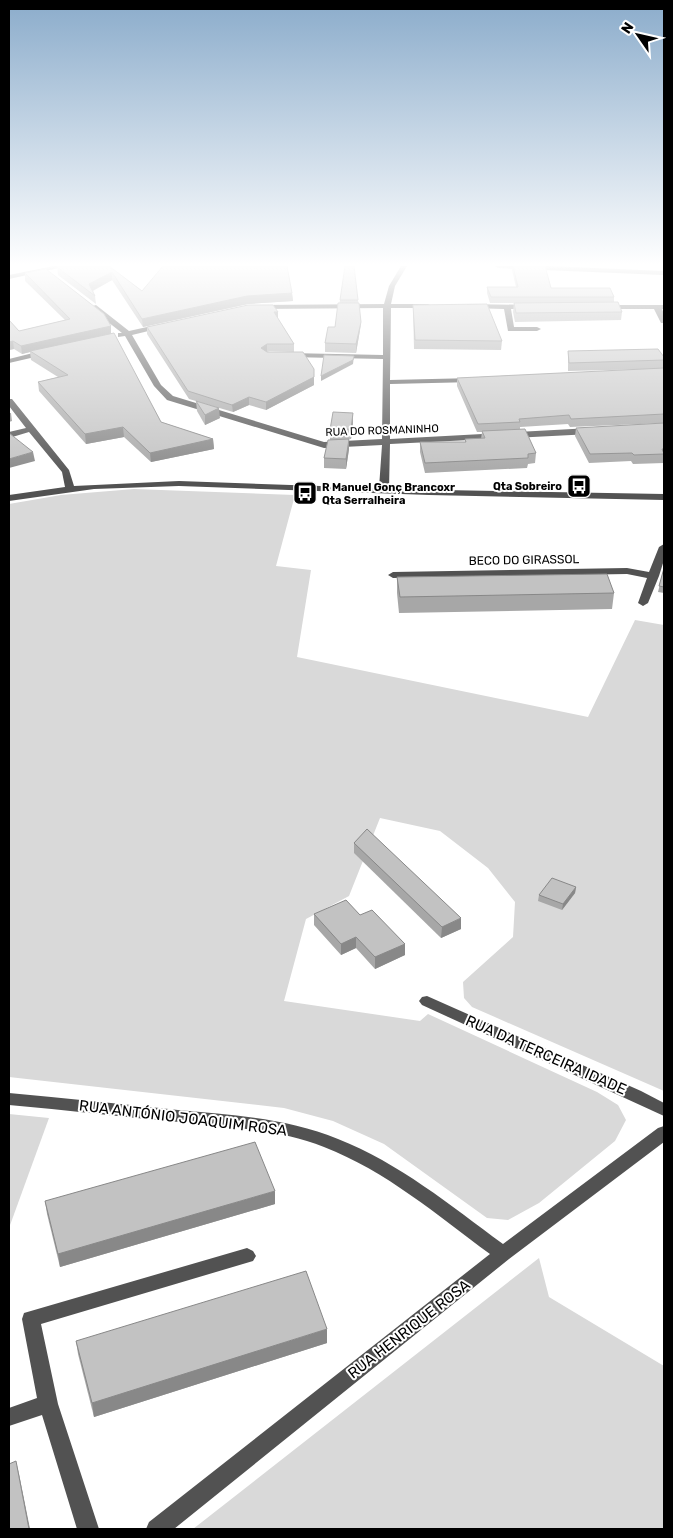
<svg xmlns="http://www.w3.org/2000/svg" width="673" height="1538" font-family="Rubik,sans-serif">
<style>
.green{fill:#d9d9d9}
.lines{fill:none;stroke-linecap:round;stroke-linejoin:round}
.minor{fill:#525252;fill-rule:evenodd}
.wall{fill:#a7a7a7}
.shaded-wall{fill:#888}
.building{fill:#c2c2c2;stroke:#888}
.labels{text-anchor:middle;stroke-width:4;stroke-linejoin:round;paint-order:stroke}
.far-street-label{font-size:11px;fill:#000;stroke:#fff}
.far-poi-label{font-size:11px;font-weight:bold;fill:#000;stroke:#fff;text-anchor:end}
.street-label{font-size:12px;fill:#000;stroke:#fff}
.near-street-label{font-size:15px;fill:#000;stroke:#fff}
</style>
<rect width="100%" height="100%" fill="#fff"/>
<!-- green -->
<g class="green">
<path d="M 134,489 L 295,495 L 276,566 L 311,570 L 297,657 L 588,717 L 635,620 L 664,625 L 664,1091 L 472,1007 L 464,998 L 463,982 L 513,937 L 515,902 L 488,868 L 440,831 L 380,818 L 349,896 L 306,919 L 284,1001 L 420,1021 L 428,1014 L 597,1092 L 618,1105 L 626,1120 L 615,1141 L 539,1203 L 508,1220 L 487,1218 L 384,1144 L 333,1121 L 284,1108 L 9,1077 L 9,504 L 61,495 Z"/>
<path d="M 9,1114 L 49,1118 L 9,1228 Z"/>
<path d="M 539,1258 L 549,1297 L 664,1366 L 664,1529 L 193,1529 Z"/>
</g>
<g class="lines">
<!-- minor -->
<g class="minor">
<path d="M 54,266 L 68,266 L 9,279 L 9,275 Z"/>
<path d="M 401,266 L 407,266 L 395,286 L 391,304 L 428,304 L 432,306 L 428,308 L 391,308 L 390,380 L 474,378 L 478,380 L 474,382 L 390,384 L 390,439 L 591,428 L 595,431 L 591,434 L 390,444 L 389,489 L 664,494 L 664,500 L 429,495 L 179,486 L 94,489 L 9,501 L 9,495 L 65,487 L 62,472 L 29,432 L 9,438 L 9,432 L 26,428 L 9,406 L 9,399 L 12,399 L 69,470 L 74,486 L 179,481 L 379,488 L 382,445 L 324,448 L 167,400 L 154,386 L 125,336 L 118,337 L 118,333 L 122,333 L 89,307 L 96,305 L 129,331 L 165,323 L 165,327 L 132,335 L 161,385 L 173,396 L 324,442 L 382,439 L 383,359 L 289,357 L 285,355 L 289,353 L 383,355 L 383,308 L 258,309 L 254,307 L 258,305 L 384,304 L 389,286 Z"/>
<path d="M 495,266 L 548,266 L 664,271 L 664,275 L 498,268 Z"/>
<path d="M 467,304 L 533,305 L 533,309 L 511,309 L 514,327 L 537,327 L 541,329 L 537,331 L 508,331 L 504,309 L 470,308 L 467,308 Z"/>
<path d="M 602,305 L 664,305 L 664,309 L 662,309 L 664,314 L 664,323 L 661,323 L 654,309 L 602,309 Z"/>
<path d="M 45,350 L 48,350 L 48,354 L 9,363 L 9,359 Z"/>
<path d="M 664,544 L 664,560 L 659,576 L 648,603 L 643,606 L 638,603 L 647,578 L 627,574 L 393,578 L 388,575 L 393,572 L 627,568 L 649,572 L 659,547 Z"/>
<path d="M 427,996 L 641,1091 L 664,1103 L 664,1116 L 422,1005 L 419,1001 L 422,997 Z"/>
<path d="M 9,1093 C 65,1098 122,1104 178,1110 C 232,1115 287,1118 338,1139 C 399,1163 450,1205 503,1244 L 658,1128 L 664,1126 L 664,1142 L 509,1259 L 174,1529 L 146,1529 L 149,1522 L 490,1254 C 437,1215 386,1171 324,1147 C 278,1129 227,1127 179,1122 C 122,1117 66,1110 9,1105 Z"/>
<path d="M 247,1248 L 253,1251 L 256,1256 L 253,1261 L 41,1324 L 58,1404 L 99,1529 L 77,1529 L 42,1415 L 9,1426 L 9,1408 L 37,1398 L 22,1319 L 24,1313 Z"/>
</g>
</g>
<!-- wall -->
<g class="wall">
<path d="M 109,266 L 142,291 L 292,293 L 293,301 L 248,304 L 143,327 L 112,280 L 93,291 L 95,296 L 96,304 L 58,275 L 57,267 Z"/>
<path d="M 513,266 L 545,266 L 551,288 L 614,297 L 614,303 L 622,312 L 621,320 L 515,322 L 513,312 L 514,303 L 527,303 L 490,303 L 487,293 L 487,287 L 516,287 L 512,270 Z"/>
<path d="M 25,273 L 111,326 L 111,333 L 161,422 L 213,439 L 214,449 L 151,462 L 124,437 L 86,444 L 39,391 L 38,382 L 58,377 L 31,360 L 30,352 L 22,354 L 14,349 L 9,350 L 9,320 L 19,331 L 65,320 L 25,281 Z"/>
<path d="M 340,300 L 358,300 L 361,322 L 360,330 L 356,353 L 325,352 L 325,343 L 335,327 Z"/>
<path d="M 413,305 L 502,341 L 501,350 L 414,349 Z"/>
<path d="M 278,319 L 294,344 L 294,352 L 267,351 L 314,369 L 314,385 L 266,410 L 249,405 L 233,412 L 189,399 L 147,334 L 147,327 Z"/>
<path d="M 568,351 L 664,357 L 664,423 L 570,427 L 568,424 L 520,427 L 520,429 L 536,453 L 535,463 L 528,464 L 527,468 L 425,473 L 420,452 L 420,442 L 465,442 L 465,439 L 481,439 L 482,432 L 477,432 L 457,386 L 457,378 L 652,369 L 568,371 Z"/>
<path d="M 196,401 L 220,418 L 205,425 L 197,411 Z"/>
<path d="M 353,413 L 353,423 L 351,439 L 349,439 L 349,449 L 346,469 L 324,468 L 324,458 L 330,440 L 330,430 Z"/>
<path d="M 664,423 L 664,463 L 633,464 L 631,461 L 589,463 L 575,436 L 576,428 Z"/>
<path d="M 664,568 L 664,593 L 658,592 Z"/>
<path d="M 397,577 L 614,593 L 612,609 L 399,613 L 397,593 Z"/>
<path d="M 354,843 L 461,929 L 441,938 L 354,853 Z"/>
<path d="M 576,887 L 575,893 L 562,910 L 538,901 L 539,895 Z"/>
<path d="M 314,914 L 360,915 L 405,944 L 405,955 L 375,969 L 356,948 L 341,955 L 314,925 Z"/>
<path d="M 45,1201 L 275,1204 L 60,1267 L 47,1214 Z"/>
<path d="M 76,1341 L 327,1343 L 94,1417 L 78,1354 Z"/>
</g>
<!-- shaded-wall -->
<g class="shaded-wall">
<path d="M 112,272 L 112,280 L 90,292 L 89,284 Z"/>
<path d="M 292,293 L 293,301 L 248,304 L 143,327 L 142,319 L 247,296 Z"/>
<path d="M 274,312 L 278,312 L 278,319 Z"/>
<path d="M 361,322 L 360,330 L 356,353 L 356,344 Z"/>
<path d="M 111,326 L 111,334 L 30,351 L 30,352 L 22,354 L 21,346 Z"/>
<path d="M 13,341 L 14,349 L 9,350 L 9,342 Z"/>
<path d="M 267,344 L 267,351 L 261,356 L 261,348 Z"/>
<path d="M 354,356 L 353,364 L 321,381 L 321,376 Z"/>
<path d="M 314,377 L 314,385 L 266,410 L 266,402 Z"/>
<path d="M 249,397 L 249,405 L 233,412 L 232,405 Z"/>
<path d="M 219,408 L 220,418 L 205,425 L 205,415 Z"/>
<path d="M 9,413 L 11,413 L 12,421 L 9,422 Z"/>
<path d="M 353,413 L 353,423 L 351,439 L 351,429 Z"/>
<path d="M 123,427 L 124,437 L 86,444 L 85,434 Z"/>
<path d="M 213,439 L 214,449 L 151,462 L 150,453 Z"/>
<path d="M 349,439 L 349,449 L 346,469 L 346,459 Z"/>
<path d="M 33,452 L 35,461 L 9,468 L 9,459 Z"/>
<path d="M 576,887 L 575,893 L 562,910 L 563,904 Z"/>
<path d="M 461,918 L 461,929 L 441,938 L 442,927 Z"/>
<path d="M 356,937 L 356,948 L 341,955 L 341,944 Z"/>
<path d="M 405,944 L 405,955 L 375,969 L 375,957 Z"/>
<path d="M 275,1191 L 275,1204 L 60,1267 L 58,1254 Z"/>
<path d="M 327,1329 L 327,1343 L 94,1417 L 92,1403 Z"/>
<path d="M 16,1461 L 19,1474 L 30,1529 L 29,1529 Z"/>
</g>
<!-- building -->
<g class="building">
<path d="M 61,266 L 109,266 L 142,291 L 163,266 L 287,266 L 292,293 L 247,296 L 142,319 L 112,272 L 89,284 L 95,296 L 57,267 Z"/>
<path d="M 345,266 L 354,266 L 358,300 L 340,300 Z"/>
<path d="M 513,266 L 545,266 L 551,288 L 610,288 L 614,297 L 491,297 L 487,287 L 518,287 Z"/>
<path d="M 46,269 L 104,314 L 111,326 L 21,346 L 13,341 L 9,342 L 9,320 L 19,331 L 70,319 L 25,273 Z"/>
<path d="M 618,302 L 622,312 L 516,313 L 514,303 Z"/>
<path d="M 338,303 L 359,303 L 361,322 L 356,344 L 325,343 L 328,327 L 335,327 Z"/>
<path d="M 487,304 L 502,341 L 415,340 L 413,305 Z"/>
<path d="M 248,305 L 273,305 L 278,312 L 274,312 L 294,344 L 267,344 L 261,348 L 267,352 L 303,352 L 314,369 L 314,377 L 266,402 L 249,397 L 232,405 L 188,391 L 147,327 Z"/>
<path d="M 114,333 L 161,422 L 213,439 L 150,453 L 123,427 L 85,434 L 38,382 L 68,375 L 30,351 Z"/>
<path d="M 658,349 L 664,357 L 664,360 L 569,363 L 568,351 Z"/>
<path d="M 324,355 L 354,356 L 353,360 L 321,376 Z"/>
<path d="M 664,368 L 664,414 L 571,419 L 569,415 L 519,419 L 520,422 L 478,424 L 457,378 Z"/>
<path d="M 196,401 L 219,408 L 205,415 Z"/>
<path d="M 333,412 L 353,413 L 351,429 L 330,430 Z"/>
<path d="M 664,423 L 664,449 L 662,449 L 664,454 L 634,455 L 632,453 L 590,454 L 576,428 Z"/>
<path d="M 525,429 L 536,453 L 528,454 L 528,458 L 425,463 L 420,442 L 466,442 L 465,439 L 485,438 L 482,431 Z"/>
<path d="M 9,433 L 33,452 L 9,459 Z"/>
<path d="M 349,439 L 346,459 L 324,458 L 328,440 Z"/>
<path d="M 664,568 L 664,587 L 659,586 Z"/>
<path d="M 607,574 L 614,593 L 400,597 L 397,577 Z"/>
<path d="M 367,829 L 461,918 L 442,927 L 354,843 Z"/>
<path d="M 552,878 L 576,887 L 563,904 L 539,895 Z"/>
<path d="M 346,900 L 360,915 L 372,910 L 405,944 L 375,957 L 356,937 L 341,944 L 314,914 Z"/>
<path d="M 255,1142 L 275,1191 L 58,1254 L 45,1201 Z"/>
<path d="M 306,1271 L 327,1329 L 92,1403 L 76,1341 Z"/>
<path d="M 16,1461 L 29,1529 L 9,1529 L 9,1464 Z"/>
</g>
<!-- sky -->
<linearGradient id="sky" x2="0" y2="1"><stop stop-color="#8baccb"/><stop offset="0.55" stop-color="#fff"/><stop offset="1" stop-color="#fff" stop-opacity="0"/></linearGradient>
<rect width="673" height="481" fill="url(#sky)"/>
<!-- icons -->
<defs>
<g id="bus-square" transform="scale(1.25)"><rect x="-9" y="-9" width="18" height="18" rx="4" fill="#000" stroke="#fff"/><path d="M-5-6H5V4H4V6H2V4H-2V6H-4V4H-5ZM-3.5-4V0h7V-4ZM-3.5 1.2v1.5H-2V1.2ZM2 1.2v1.5H3.5V1.2Z" fill="#fff"/></g>
</defs>
<g fill-rule="evenodd">
<use href="#bus-square" x="579" y="486"/>
<use href="#bus-square" x="305" y="493"/>
</g>
<g class="labels">
<!-- far-street labels -->
<g class="far-street-label">
<text transform="translate(382 430) rotate(-2)" y="4">RUA DO ROSMANINHO</text>
</g>
<!-- far-poi labels -->
<g class="far-poi-label">
<text x="562" y="490">Qta Sobreiro</text>
<text x="322" y="491" text-anchor="start">R Manuel Gonç Brancoxr<tspan x="322" dy="13">Qta Serralheira</tspan></text>
</g>
<!-- street labels -->
<g class="street-label">
<text transform="translate(524 560) rotate(-1)" y="4">BECO DO GIRASSOL</text>
</g>
<!-- near-street labels -->
<g class="near-street-label">
<text transform="translate(546 1055) rotate(24)" y="5">RUA DA TERCEIRA IDADE</text>
<text transform="translate(183 1118) rotate(7)" y="5">RUA ANTÓNIO JOAQUIM ROSA</text>
<text transform="translate(409 1329) rotate(-38)" y="5">RUA HENRIQUE ROSA</text>
</g>
</g>
<!-- border -->
<rect width="673" height="1538" fill="none" stroke="#000000" stroke-width="20"/>
<!-- north arrow -->
<g transform="translate(638 35) rotate(304)" stroke="#ffffff" stroke-width="4" paint-order="stroke">
<path d="M0-4L9 19L0 12L-9 19Z" fill="#000000"/>
<text y="-8" font-size="14" font-weight="bold" text-anchor="middle" fill="#000000">N</text>
</g>
</svg>
